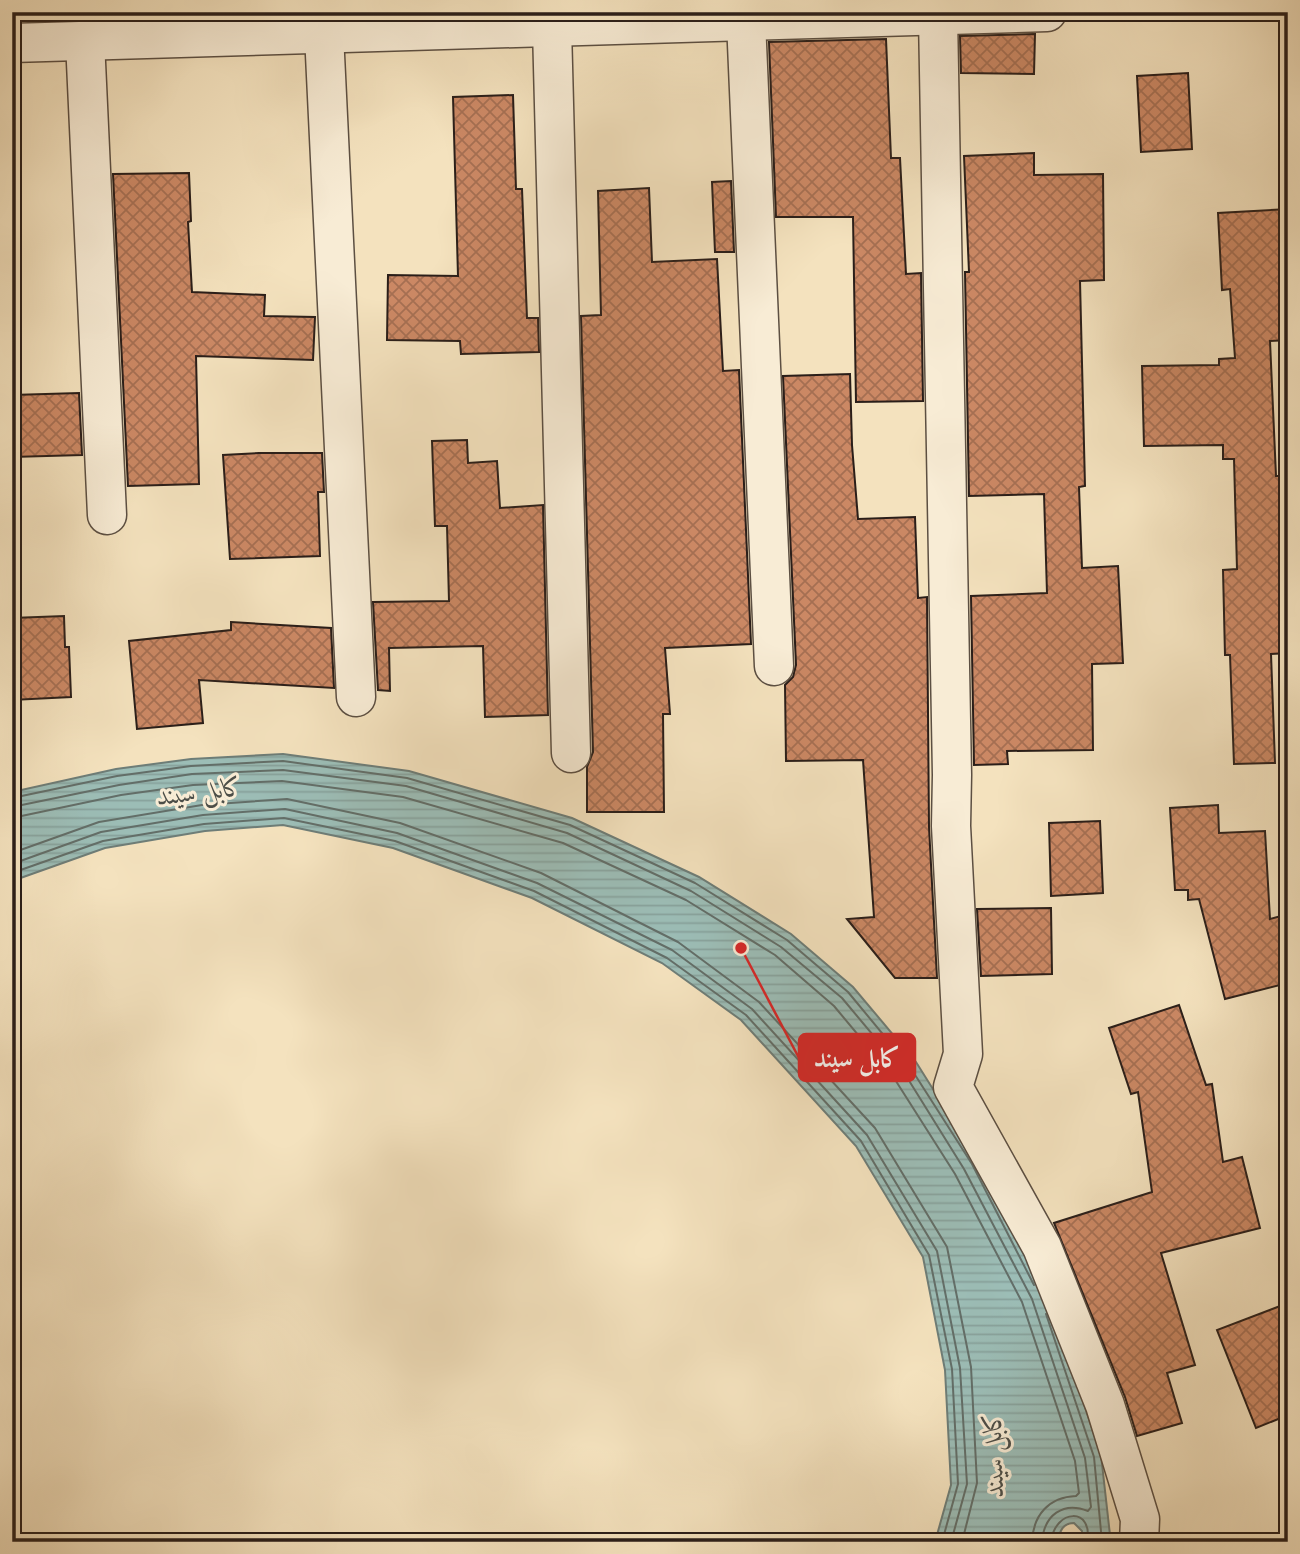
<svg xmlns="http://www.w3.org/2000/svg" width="1300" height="1554" font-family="'IM FELL Great Primer',Amiri,serif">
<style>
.water{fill:url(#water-rules);stroke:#6e7d77;stroke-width:2}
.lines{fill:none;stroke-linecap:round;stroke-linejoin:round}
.shore{stroke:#636e68;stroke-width:2}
.building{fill:url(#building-cross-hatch);stroke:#2a1e19;stroke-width:2}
.minor-casing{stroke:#5c4f42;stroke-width:41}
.minor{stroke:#f8ecd5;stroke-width:38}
.labels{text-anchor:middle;stroke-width:6;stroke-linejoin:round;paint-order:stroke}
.water-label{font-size:26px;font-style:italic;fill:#4c4e48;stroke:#f8ecd5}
.leader{fill:none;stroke:#d62828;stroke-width:2.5}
.callout-dot{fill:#d62828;stroke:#f8ecd5;stroke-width:2.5}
.callout{fill:#d62828;stroke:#d62828;stroke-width:2.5}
.callout-label{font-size:26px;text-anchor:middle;font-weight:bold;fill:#fff}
</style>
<defs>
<pattern id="water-rules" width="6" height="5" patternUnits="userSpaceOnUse" patternTransform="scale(1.75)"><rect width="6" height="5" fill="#9cbdb6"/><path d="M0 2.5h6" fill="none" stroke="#87a29c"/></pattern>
<pattern id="building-cross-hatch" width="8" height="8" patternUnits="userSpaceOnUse" patternTransform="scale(1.75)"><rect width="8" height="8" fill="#cb8864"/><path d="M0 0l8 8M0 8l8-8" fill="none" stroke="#a56f52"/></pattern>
</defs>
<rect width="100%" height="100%" fill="#f4e2be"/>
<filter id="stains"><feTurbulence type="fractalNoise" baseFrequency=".00286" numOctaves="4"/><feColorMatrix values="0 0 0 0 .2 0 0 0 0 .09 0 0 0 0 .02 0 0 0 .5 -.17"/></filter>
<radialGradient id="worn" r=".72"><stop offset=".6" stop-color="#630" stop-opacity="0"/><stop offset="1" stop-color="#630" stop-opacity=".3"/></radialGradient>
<!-- water -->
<path class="water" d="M 283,754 L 409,771 L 572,818 L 699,877 L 791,934 L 853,987 L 916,1062 L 978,1161 L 1046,1292 L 1101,1455 L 1110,1535 L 1108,1542 L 1080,1542 L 1082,1531 L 1074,1523 C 1062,1523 1060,1532 1057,1542 L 935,1542 L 951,1485 L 945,1370 L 923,1257 L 856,1146 L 741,1020 L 662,963 L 532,898 L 393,848 L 283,825 L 205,831 L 105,848 L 12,881 L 12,792 L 116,769 L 191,759 Z"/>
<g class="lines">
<!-- shore -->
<g class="shore">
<path d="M 12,798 L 117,776 L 191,766 L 283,761 L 407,778 L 570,825 L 695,883 L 787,940 L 848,992 L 910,1067 L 972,1164 L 1034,1285"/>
<path d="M 12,807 L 119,785 L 192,774 L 283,770 L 406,786 L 567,833 L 691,891 L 781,947 L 842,998 L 903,1071 L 964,1169 L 1032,1299 L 1085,1458 L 1091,1507 L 1088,1511 C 1063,1501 1044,1515 1042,1542"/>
<path d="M 12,818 L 121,795 L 193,785 L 282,781 L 403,797 L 563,843 L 686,900 L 775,955 L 834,1006 L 894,1078 L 955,1174 L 1022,1302 L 1075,1461 L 1079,1493 L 1076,1496 C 1049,1497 1033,1515 1032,1542"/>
<path d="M 12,853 L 99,822 L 202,805 L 287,799 L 400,823 L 541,873 L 678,942 L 759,1002 L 875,1128 L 947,1247 L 971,1367 L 977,1483 L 962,1542"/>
<path d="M 12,864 L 101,832 L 203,815 L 285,809 L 397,833 L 537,883 L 672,950 L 752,1009 L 867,1135 L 937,1251 L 960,1368 L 967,1484 L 951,1542"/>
<path d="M 12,873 L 103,841 L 204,824 L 284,818 L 395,841 L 534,891 L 667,958 L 746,1015 L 861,1141 L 929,1255 L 952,1369 L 958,1484 L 942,1542"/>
<path d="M 1046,1314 L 1094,1457 L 1102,1542"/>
<path d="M 1051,1542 C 1055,1508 1094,1507 1087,1542"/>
</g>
</g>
<!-- building -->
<g class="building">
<path d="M 1035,34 L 1034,74 L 961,73 L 960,36 Z"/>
<path d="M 886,39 L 891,158 L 900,158 L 906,274 L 921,273 L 923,401 L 856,402 L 853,217 L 776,217 L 769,42 Z"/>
<path d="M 1188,73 L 1192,149 L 1141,152 L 1137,76 Z"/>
<path d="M 513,95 L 516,189 L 522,189 L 527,318 L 538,318 L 539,352 L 461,354 L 460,341 L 387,340 L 388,275 L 458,276 L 453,97 Z"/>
<path d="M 1034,153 L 1034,175 L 1103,174 L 1104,280 L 1080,281 L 1085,486 L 1079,487 L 1082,568 L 1118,566 L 1123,663 L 1092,664 L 1093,750 L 1007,751 L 1008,764 L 974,765 L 971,596 L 1047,593 L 1044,494 L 969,496 L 965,272 L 969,272 L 964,156 Z"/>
<path d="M 189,173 L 191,221 L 188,222 L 192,292 L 265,295 L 264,316 L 315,317 L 313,360 L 196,356 L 199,484 L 128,486 L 113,174 Z"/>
<path d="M 731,181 L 734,252 L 715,252 L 712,182 Z"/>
<path d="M 649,188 L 652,262 L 717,259 L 723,371 L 739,370 L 751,644 L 665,648 L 670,714 L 663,714 L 664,812 L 587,812 L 587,767 L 593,752 L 581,316 L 601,315 L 598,191 Z"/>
<path d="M 1288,209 L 1288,340 L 1270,341 L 1276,476 L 1288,476 L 1288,552 L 1285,552 L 1288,653 L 1271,654 L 1275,763 L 1234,764 L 1230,655 L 1225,655 L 1223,570 L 1237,569 L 1234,459 L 1223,459 L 1223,445 L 1144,446 L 1142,366 L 1219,365 L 1219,359 L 1235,358 L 1230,289 L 1222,290 L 1218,213 Z"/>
<path d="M 850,374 L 852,445 L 858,519 L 915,517 L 918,598 L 927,597 L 929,827 L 937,978 L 895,978 L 847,919 L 874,917 L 863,760 L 786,761 L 785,685 L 793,677 L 796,665 L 783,376 Z"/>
<path d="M 79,393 L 82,455 L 12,457 L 12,395 Z"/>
<path d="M 467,440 L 468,463 L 497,461 L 500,508 L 543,505 L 548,715 L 485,717 L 483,646 L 389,648 L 390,691 L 378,690 L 373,602 L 449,601 L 447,526 L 435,526 L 432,441 Z"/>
<path d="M 259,453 L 322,453 L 324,492 L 318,492 L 320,556 L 230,559 L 223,455 Z"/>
<path d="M 64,616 L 65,647 L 69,647 L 71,697 L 12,700 L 12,618 Z"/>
<path d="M 231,622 L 331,628 L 334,688 L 199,680 L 203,723 L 137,729 L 129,641 L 231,630 Z"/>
<path d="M 1218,805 L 1219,833 L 1265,831 L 1270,919 L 1281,916 L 1288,942 L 1288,983 L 1225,999 L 1199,899 L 1188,900 L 1188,890 L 1175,890 L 1170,808 Z"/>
<path d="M 1100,821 L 1103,893 L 1051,896 L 1049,823 Z"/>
<path d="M 1051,908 L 1052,974 L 981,976 L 977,909 Z"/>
<path d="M 1179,1005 L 1206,1085 L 1212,1084 L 1223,1162 L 1242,1157 L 1260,1228 L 1161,1253 L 1195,1365 L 1167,1373 L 1182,1423 L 1137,1436 L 1125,1397 L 1054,1223 L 1152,1192 L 1138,1092 L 1131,1094 L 1109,1028 Z"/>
<path d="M 1288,1303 L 1288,1415 L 1256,1428 L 1217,1330 Z"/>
</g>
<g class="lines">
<!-- minor casing -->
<g class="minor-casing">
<g id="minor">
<path d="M 938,16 L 952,775 L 951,826 L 963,1054 L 953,1087 L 1042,1247 L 1105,1405 L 1140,1519 L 1139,1542"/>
<path d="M 746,21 L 774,666"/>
<path d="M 552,28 L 571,753"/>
<path d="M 324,34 L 356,697"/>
<path d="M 85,41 L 107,515"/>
<path d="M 12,43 L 1047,12"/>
</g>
</g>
<!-- minor -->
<use href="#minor" class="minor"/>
</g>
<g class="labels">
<!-- water labels -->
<g class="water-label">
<text transform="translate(200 791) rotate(-7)" y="9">کابل سيند</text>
<text transform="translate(993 1454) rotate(-92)" y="9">کابل سيند</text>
</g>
</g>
<!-- callouts -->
<path class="leader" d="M741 948L799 1058"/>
<circle class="callout-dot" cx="741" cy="948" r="7"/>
<rect class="callout" x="799" y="1034" width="116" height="47" rx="7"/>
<g class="callout-label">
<text x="857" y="1067">کابل سيند</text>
</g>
<!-- margin -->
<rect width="1300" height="1554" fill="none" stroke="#f4e2be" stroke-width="42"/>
<rect x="14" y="14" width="1272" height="1526" fill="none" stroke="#2a1e19" stroke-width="3.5"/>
<rect x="21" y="21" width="1258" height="1512" fill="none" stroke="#2a1e19" stroke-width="2"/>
<rect width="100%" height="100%" filter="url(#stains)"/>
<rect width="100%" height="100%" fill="url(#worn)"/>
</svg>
